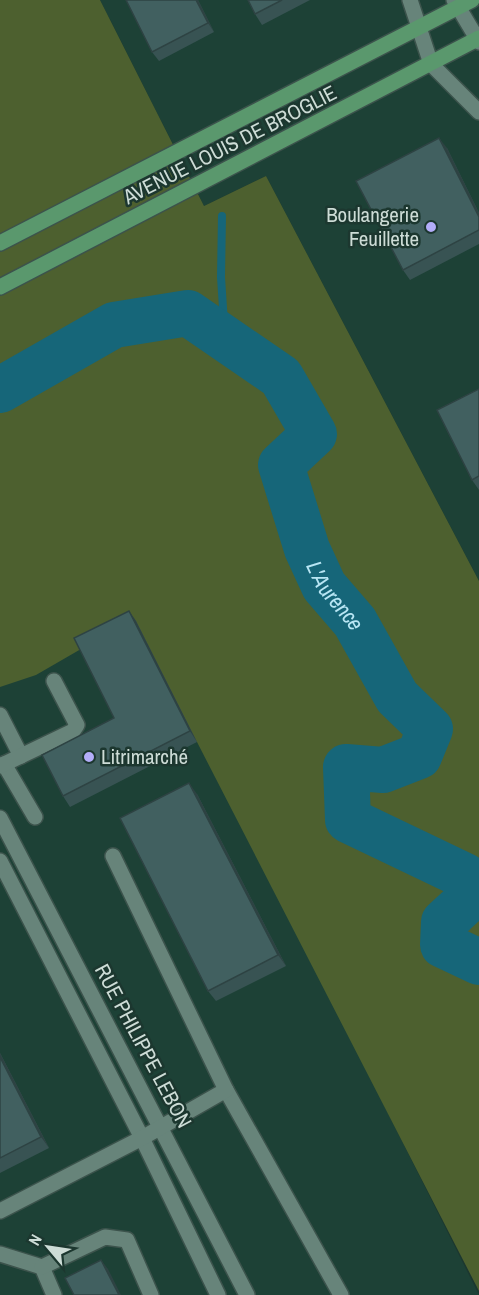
<svg xmlns="http://www.w3.org/2000/svg" width="479" height="1295" font-family="'Archivo Narrow',sans-serif">
<style>
.built{fill:#1d4136}
.green{fill:#4d602f}
.lines{fill:none;stroke-linecap:round;stroke-linejoin:round}
.stream{stroke:#166679;stroke-width:8}
.river{stroke:#166679;stroke-width:46}
.minor-casing{stroke:#3c534c;stroke-width:18}
.major-casing{stroke:#3c534c;stroke-width:18}
.minor{stroke:#67847a;stroke-width:15}
.major{stroke:#5a986d;stroke-width:15}
.wall{fill:#385353}
.shaded-wall{fill:#2e4343}
.building{fill:#416060;stroke:#2e4343;stroke-width:1.5}
.poi-dot{fill:#b3adf9;stroke:#1c372f;stroke-width:2}
.labels{text-anchor:middle;stroke-width:5;stroke-linejoin:round;paint-order:stroke}
.street-label{font-size:21px;fill:#cddcd6;stroke:#1c372f}
.poi-label{font-size:21px;fill:#cddcd6;stroke:#1c372f;text-anchor:end}
.water-label{font-size:22px;font-style:italic;fill:#b8e6f4;stroke:#1c372f}
</style>
<rect width="100%" height="100%" fill="#1c372f"/>
<!-- built -->
<g class="built">
<path d="M 100,0 L 479,0 L 479,581 L 266,176 L 204,206 Z"/>
<path d="M 136,621 L 336,1009 L 479,1295 L 0,1295 L 0,627 L 81,649 Z"/>
</g>
<!-- green -->
<path class="green" d="M 0,0 L 100,0 L 204,206 L 266,176 L 479,581 L 479,1291 L 197,742 L 81,649 L 36,675 L 0,687 Z"/>
<g class="lines">
<!-- stream -->
<path class="stream" d="M 222,216 L 221,277 L 225,339"/>
<!-- river -->
<path class="river" id="s1" d="M 0,390 L 114,325 L 188,313 L 281,377 L 314,434 L 281,465 L 307,549 L 324,586 L 355,622 L 397,697 L 430,729 L 419,756 L 383,770 L 346,767 L 348,820 L 465,876 L 470,898 L 444,922 L 443,945 L 479,962"/>
<!-- minor casing -->
<g class="minor-casing">
<g id="minor">
<path d="M 410,0 L 431,64 L 479,112"/>
<path d="M 454,0 L 479,42"/>
<path d="M 0,715 L 21,756"/>
<path d="M 4,764 L 35,817"/>
<path d="M 0,766 L 73,731 L 77,725 L 54,681"/>
<path d="M 0,818 L 247,1295"/>
<path d="M 0,861 L 142,1138 L 218,1295"/>
<path d="M 226,1090 L 341,1295"/>
<path d="M 0,1211 L 142,1138 L 226,1090 L 113,856"/>
<path d="M 0,1254 L 42,1267 L 54,1295"/>
<path d="M 42,1267 L 105,1237 L 127,1240 L 151,1295"/>
</g>
</g>
<!-- major casing -->
<g class="major-casing">
<g id="major">
<path d="M 0,243 L 472,0"/>
<path d="M 0,287 L 479,38"/>
</g>
</g>
<!-- minor -->
<use href="#minor" class="minor"/>
<!-- major -->
<use href="#major" class="major"/>
</g>
<!-- wall -->
<g class="wall">
<path d="M 198,0 L 214,32 L 159,61 L 152,52 Z"/>
<path d="M 248,0 L 310,0 L 262,25 L 255,14 Z"/>
<path d="M 447,148 L 479,213 L 479,244 L 410,280 L 403,270 Z"/>
<path d="M 479,389 L 479,490 L 472,480 Z"/>
<path d="M 129,611 L 136,621 L 197,742 L 70,807 L 63,796 L 114,718 Z"/>
<path d="M 197,794 L 286,966 L 216,1001 L 208,991 Z"/>
<path d="M 0,1053 L 49,1148 L 0,1173 Z"/>
</g>
<!-- shaded-wall -->
<g class="shaded-wall">
<path d="M 196,0 L 198,0 L 214,32 L 208,23 Z"/>
<path d="M 439,138 L 447,148 L 479,213 L 479,217 Z"/>
<path d="M 129,611 L 136,621 L 197,742 L 190,731 Z"/>
<path d="M 189,783 L 197,794 L 286,966 L 278,955 Z"/>
<path d="M 0,1053 L 49,1148 L 41,1137 L 0,1057 Z"/>
<path d="M 101,1260 L 108,1269 L 121,1295 L 119,1295 Z"/>
</g>
<!-- building -->
<g class="building">
<path d="M 126,0 L 196,0 L 208,23 L 152,52 Z"/>
<path d="M 248,0 L 282,0 L 255,14 Z"/>
<path d="M 439,138 L 479,217 L 479,230 L 403,270 L 356,181 Z"/>
<path d="M 479,389 L 479,476 L 472,480 L 437,410 Z"/>
<path d="M 129,611 L 190,731 L 63,796 L 42,755 L 114,718 L 74,638 Z"/>
<path d="M 189,783 L 278,955 L 208,991 L 120,818 Z"/>
<path d="M 0,1057 L 41,1137 L 0,1158 Z"/>
<path d="M 101,1260 L 119,1295 L 74,1295 L 65,1278 Z"/>
</g>
<!-- markers -->
<g class="poi-dot">
<circle cx="431" cy="227" r="6"/>
<circle cx="89" cy="757" r="6"/>
</g>
<g class="labels">
<!-- street labels -->
<g class="street-label">
<text transform="translate(230 145) rotate(-27)" y="7">AVENUE LOUIS DE BROGLIE</text>
<text transform="translate(143 1046) rotate(62)" y="7">RUE PHILIPPE LEBON</text>
</g>
<!-- poi labels -->
<g class="poi-label">
<text x="419" y="222">Boulangerie<tspan x="419" dy="24">Feuillette</tspan></text>
<text x="101" y="764" text-anchor="start">Litrimarché</text>
</g>
<!-- water labels -->
<g class="water-label">
<text dy="8" stroke="none"><textPath href="#s1" startOffset="573">L'Aurence</textPath></text>
</g>
</g>
<!-- north arrow -->
<g transform="translate(48 1247) rotate(299)" stroke="#1c372f" stroke-width="4.5" paint-order="stroke">
<path d="M0-4.5L10 22L0 15L-10 22Z" fill="#cddcd6"/>
<text y="-9" font-size="16" font-weight="bold" text-anchor="middle" fill="#cddcd6">N</text>
</g>
</svg>
